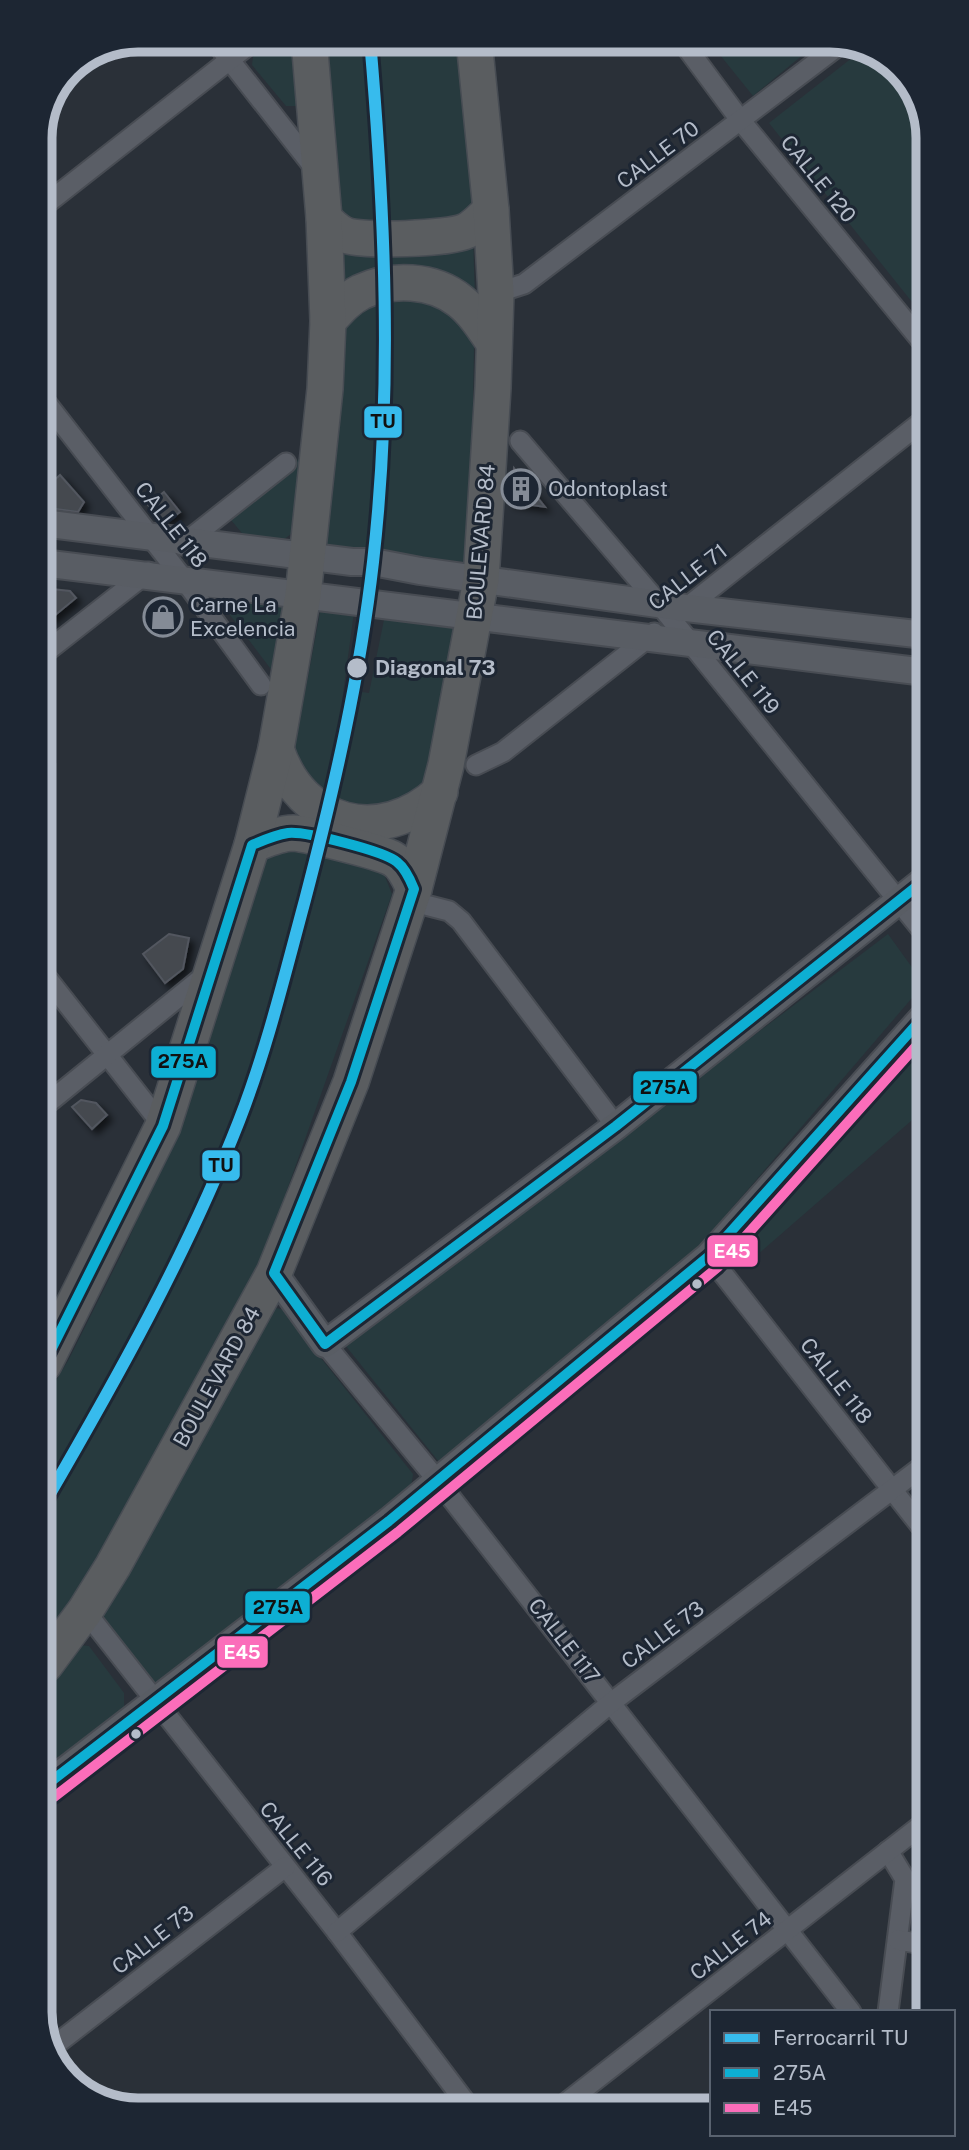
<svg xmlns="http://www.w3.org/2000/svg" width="969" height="2150" font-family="'Public Sans',sans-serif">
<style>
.green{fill:#273a3e}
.building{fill:#444950;stroke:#52575f;stroke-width:2;filter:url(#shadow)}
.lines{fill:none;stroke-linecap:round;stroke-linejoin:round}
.street-casing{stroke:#484c53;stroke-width:23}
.secondary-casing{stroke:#484c53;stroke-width:30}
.highway-casing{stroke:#474c53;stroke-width:38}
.street{stroke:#5a5e66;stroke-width:19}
.secondary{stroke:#595d64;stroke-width:26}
.highway{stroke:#5a5d60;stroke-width:35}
.bus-1-casing{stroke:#1d2633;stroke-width:16}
.bus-2-casing{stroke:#1d2633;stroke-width:16}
.bus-1{stroke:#0dafd3;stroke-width:10}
.bus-2{stroke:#fb6dba;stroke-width:10}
.rail-1-casing{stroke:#1d2633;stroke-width:18}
.rail-1{stroke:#37bbed;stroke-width:12}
.stop-dot{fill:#b4bcc9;stroke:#1d2633;stroke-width:2.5}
.labels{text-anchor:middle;stroke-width:6;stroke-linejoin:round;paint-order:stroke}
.street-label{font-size:21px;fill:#b4bcc9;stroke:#1d2633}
.poi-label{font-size:21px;fill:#b4bcc9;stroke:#1d2633;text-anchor:start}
.stop-label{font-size:21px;font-weight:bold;fill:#b4bcc9;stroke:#1d2633;text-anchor:start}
.rim{fill:none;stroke:#b4bcc9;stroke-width:9}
.line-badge{stroke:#1d2633;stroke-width:2.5}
.badge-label{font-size:19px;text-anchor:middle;font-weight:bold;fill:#fff}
.pale-badge-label{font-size:19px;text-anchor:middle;font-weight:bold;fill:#111}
</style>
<defs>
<filter id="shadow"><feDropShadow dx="5" dy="5" stdDeviation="3.5" flood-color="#0009"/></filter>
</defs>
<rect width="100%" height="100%" fill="#2a3038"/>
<!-- green -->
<g class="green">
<path d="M 266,40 L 294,40 L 300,106 L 286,106 L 252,65 L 254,49 Z"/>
<path d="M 321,40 L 459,40 L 475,208 L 471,222 L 400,234 L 337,216 Z"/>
<path d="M 708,40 L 821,40 L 753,96 Z"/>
<path d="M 862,50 L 890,60 L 923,107 L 924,317 L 769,123 Z"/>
<path d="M 473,237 L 475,298 L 337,292 L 337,245 Z"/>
<path d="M 392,294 L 435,301 L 467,327 L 474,347 L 470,563 L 326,544 L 334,334 L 356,306 Z"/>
<path d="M 303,453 L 296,530 L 282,541 L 246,538 L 231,520 L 291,469 Z"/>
<path d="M 274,596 L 287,609 L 273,672 L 224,607 L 225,597 Z"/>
<path d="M 321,607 L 354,612 L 342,701 L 359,706 L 362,692 L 369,693 L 385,615 L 463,626 L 428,778 L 406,802 L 368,814 L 339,807 L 301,774 L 295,746 Z"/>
<path d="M 282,843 L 382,869 L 392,894 L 265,1252 L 183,1415 L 86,1579 L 45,1639 L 44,1400 L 69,1359 L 126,1245 L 176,1132 L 261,854 Z"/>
<path d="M 888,934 L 924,984 L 696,1250 L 439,1462 L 345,1345 Z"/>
<path d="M 926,1023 L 926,1108 L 740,1270 L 723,1253 Z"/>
<path d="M 268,1307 L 282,1309 L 413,1474 L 411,1489 L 157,1684 L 146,1682 L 99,1620 Z"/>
<path d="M 69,1644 L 89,1646 L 124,1693 L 124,1707 L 45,1768 L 45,1677 Z"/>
</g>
<!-- building -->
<g class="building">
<path d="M 514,468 L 545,507 L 510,502 Z"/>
<path d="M 60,475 L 84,502 L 78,512 L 41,507 L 41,492 Z"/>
<path d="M 164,492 L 180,512 L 169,520 L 159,519 L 148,505 Z"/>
<path d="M 42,588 L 70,591 L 76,598 L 42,626 Z"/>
<path d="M 169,934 L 189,938 L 183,969 L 165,983 L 143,954 Z"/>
<path d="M 81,1100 L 96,1103 L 107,1115 L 92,1129 L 72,1107 Z"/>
</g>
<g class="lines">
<!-- street casing -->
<g class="street-casing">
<g id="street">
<path d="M 214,40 L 316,170"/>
<path d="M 681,40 L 741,121 L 924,344"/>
<path d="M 41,208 L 255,40"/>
<path d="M 496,293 L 524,284 L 842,43"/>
<path d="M 41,396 L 185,581 L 261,685"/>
<path d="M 520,441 L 660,605 L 926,935"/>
<path d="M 182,545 L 286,463"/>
<path d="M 681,612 L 924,420"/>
<path d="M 42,655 L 148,572"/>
<path d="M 476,765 L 503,752 L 654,633"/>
<path d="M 410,901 L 449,911 L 461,921 L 616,1126"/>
<path d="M 43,973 L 163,1126"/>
<path d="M 43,1107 L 208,973"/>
<path d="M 709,1256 L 927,1534"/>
<path d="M 325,1344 L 438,1481 L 851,2012"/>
<path d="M 85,1611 L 337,1932 L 469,2107"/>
<path d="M 888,1851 L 905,1879 L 888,2012"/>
<path d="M 337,1932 L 612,1702 L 927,1463"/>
<path d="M 898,1940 L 929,1945"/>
<path d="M 50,2049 L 285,1867"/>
<path d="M 562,2106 L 928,1820"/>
</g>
</g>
<!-- secondary casing -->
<g class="secondary-casing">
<g id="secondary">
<path d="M 42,523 L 352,562 L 373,562 L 420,571 L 686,608 L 925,635"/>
<path d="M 42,563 L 925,672"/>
<path d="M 274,1273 L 325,1344 L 616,1126 L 926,879"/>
<path d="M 45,1786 L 389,1521 L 709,1256 L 926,1014"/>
</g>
</g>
<!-- highway casing -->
<g class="highway-casing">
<g id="highway">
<path d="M 324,218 C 331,226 336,231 345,235 C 363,242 449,239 466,231 C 476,226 483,217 491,210"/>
<path d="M 328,321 C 338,310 347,299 361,292 C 391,278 433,279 460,301 C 474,312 484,328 494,343"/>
<path d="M 276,749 C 301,826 380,847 440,792"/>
<path d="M 252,845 C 265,840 280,833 293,833 C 308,834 381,852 393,859 C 404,865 409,878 414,889"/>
<path d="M 44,1364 L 163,1126 L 252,845 L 276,749 L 303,595 L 325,389 L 328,321 L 324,218 L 309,40"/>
<path d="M 45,1665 L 85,1611 L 113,1566 L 274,1273 L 351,1082 L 414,889 L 446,765 L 481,580 L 493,388 L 496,293 L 491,210 L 474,40"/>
</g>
</g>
<!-- street -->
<use href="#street" class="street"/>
<!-- secondary -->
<use href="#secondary" class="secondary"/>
<!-- highway -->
<use href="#highway" class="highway"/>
<!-- bus-1 casing -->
<g class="bus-1-casing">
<g id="bus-1">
<path d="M 44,1364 L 163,1126 L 252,845 C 264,840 275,835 288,833 C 305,831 384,851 397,862 C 405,868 410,879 414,889 L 351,1082 L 274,1273 L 325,1344 L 616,1126 L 926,879"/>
<path d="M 45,1786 L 389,1521 L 709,1256 L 926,1014"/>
</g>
</g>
<!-- bus-2 casing -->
<g class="bus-2-casing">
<path id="bus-2" d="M 54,1797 L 398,1532 L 718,1267 L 926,1035"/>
</g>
<!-- bus-1 -->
<use href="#bus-1" class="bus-1"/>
<!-- bus-2 -->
<use href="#bus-2" class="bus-2"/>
<!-- rail-1 casing -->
<g class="rail-1-casing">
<path id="rail-1" d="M 44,1504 C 116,1380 187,1254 239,1121 C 267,1049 285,974 305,900 C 334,789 360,676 373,562 C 393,388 385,214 370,40"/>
</g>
<!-- rail-1 -->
<use href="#rail-1" class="rail-1"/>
</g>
<!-- icons -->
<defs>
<g id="building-ring" transform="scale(2.0125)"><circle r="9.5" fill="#1d2633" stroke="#848b96" stroke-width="1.5"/><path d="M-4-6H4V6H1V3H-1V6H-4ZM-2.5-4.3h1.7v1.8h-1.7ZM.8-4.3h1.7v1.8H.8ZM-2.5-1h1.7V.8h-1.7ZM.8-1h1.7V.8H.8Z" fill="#848b96"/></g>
<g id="shop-ring" transform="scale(2.0125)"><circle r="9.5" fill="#1d2633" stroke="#848b96" stroke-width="1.5"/><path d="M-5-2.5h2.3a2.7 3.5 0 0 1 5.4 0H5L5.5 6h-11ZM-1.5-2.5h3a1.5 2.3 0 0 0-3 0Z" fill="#848b96"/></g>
</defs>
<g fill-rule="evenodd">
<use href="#building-ring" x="521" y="489"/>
<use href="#shop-ring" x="163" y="617"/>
</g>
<!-- markers -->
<g class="stop-dot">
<circle cx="357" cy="668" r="11"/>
<circle cx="697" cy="1284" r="6"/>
<circle cx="136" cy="1734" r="6"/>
</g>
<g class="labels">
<!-- street labels -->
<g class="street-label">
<text transform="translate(658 155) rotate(-37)" y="7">CALLE 70</text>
<text transform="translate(818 179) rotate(51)" y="7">CALLE 120</text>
<text transform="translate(171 525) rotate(52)" y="7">CALLE 118</text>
<text transform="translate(481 542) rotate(-85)" y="7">BOULEVARD 84</text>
<text transform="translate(688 577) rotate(-38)" y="7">CALLE 71</text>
<text transform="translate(743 672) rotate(51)" y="7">CALLE 119</text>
<text transform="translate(217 1377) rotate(-61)" y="7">BOULEVARD 84</text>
<text transform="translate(836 1381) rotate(52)" y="7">CALLE 118</text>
<text transform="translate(663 1635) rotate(-37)" y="7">CALLE 73</text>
<text transform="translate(564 1641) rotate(52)" y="7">CALLE 117</text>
<text transform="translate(296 1844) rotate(51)" y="7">CALLE 116</text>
<text transform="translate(153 1940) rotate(-38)" y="7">CALLE 73</text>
<text transform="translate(731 1946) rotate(-38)" y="7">CALLE 74</text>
</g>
<!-- poi labels -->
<g class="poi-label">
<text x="548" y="496">Odontoplast</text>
<text x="190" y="612">Carne La<tspan x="190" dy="24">Excelencia</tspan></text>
</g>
<!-- stop labels -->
<g class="stop-label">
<text x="375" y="675">Diagonal 73</text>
</g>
</g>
<!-- crop -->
<path d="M0 0H969V2150H0ZM138 52H830A86 86 0 0 1 916 138V2012A86 86 0 0 1 830 2098H138A86 86 0 0 1 52 2012V138A86 86 0 0 1 138 52Z" fill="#1d2633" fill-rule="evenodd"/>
<path class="rim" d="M138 52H830A86 86 0 0 1 916 138V2012A86 86 0 0 1 830 2098H138A86 86 0 0 1 52 2012V138A86 86 0 0 1 138 52Z"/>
<g class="line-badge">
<rect x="363" y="405" width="40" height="34" rx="7" fill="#37bbed"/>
<rect x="150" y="1045" width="67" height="34" rx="7" fill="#0dafd3"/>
<rect x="632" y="1070" width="66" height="34" rx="7" fill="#0dafd3"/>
<rect x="201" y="1149" width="40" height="33" rx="7" fill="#37bbed"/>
<rect x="706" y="1234" width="53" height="34" rx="7" fill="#fb6dba"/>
<rect x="244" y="1590" width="67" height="34" rx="7" fill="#0dafd3"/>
<rect x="216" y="1635" width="53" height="34" rx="7" fill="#fb6dba"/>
</g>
<g class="badge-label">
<text x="732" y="1258">E45</text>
<text x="242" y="1659">E45</text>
</g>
<g class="pale-badge-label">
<text x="383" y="428">TU</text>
<text x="183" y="1068">275A</text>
<text x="665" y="1094">275A</text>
<text x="221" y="1172">TU</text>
<text x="278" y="1614">275A</text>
</g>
<!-- legend -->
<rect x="710" y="2010" width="245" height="126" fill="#1d2633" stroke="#59626f" stroke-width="2"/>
<rect x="724" y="2033" width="35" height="10" fill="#37bbed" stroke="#59626f" stroke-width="2"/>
<text x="773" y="2045" font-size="21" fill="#b4bcc9">Ferrocarril TU</text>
<rect x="724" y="2068" width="35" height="10" fill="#0dafd3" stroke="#59626f" stroke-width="2"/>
<text x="773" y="2080" font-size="21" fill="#b4bcc9">275A</text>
<rect x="724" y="2103" width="35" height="10" fill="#fb6dba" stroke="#59626f" stroke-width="2"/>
<text x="773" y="2115" font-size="21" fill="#b4bcc9">E45</text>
</svg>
